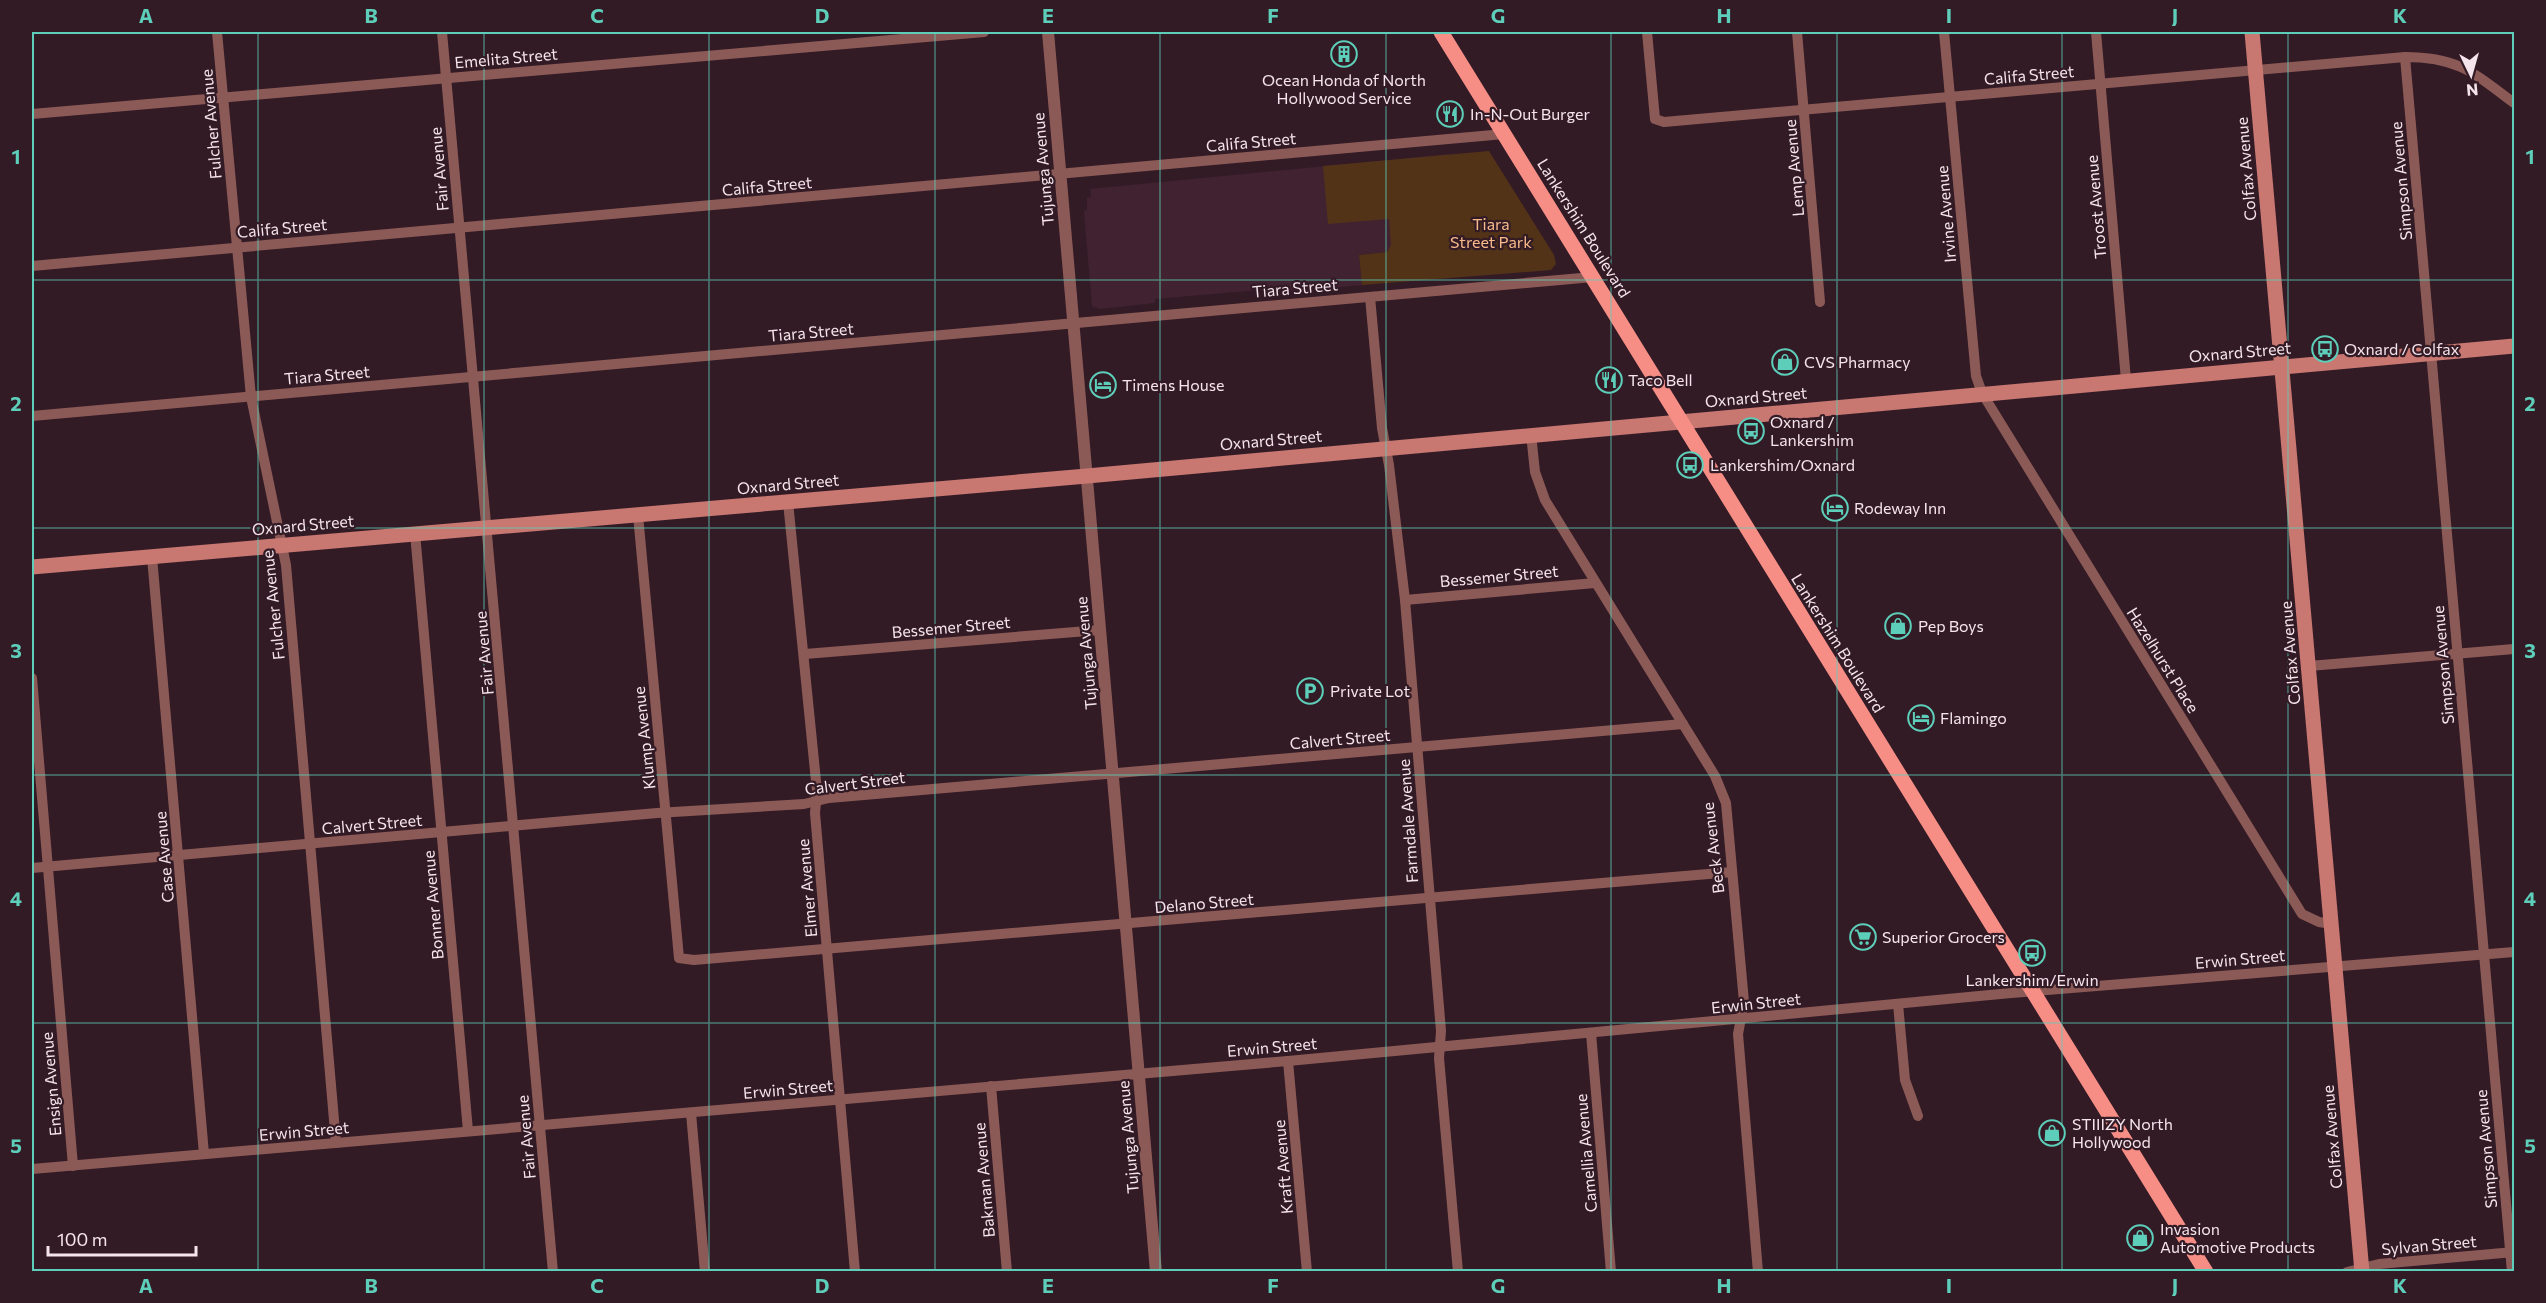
<svg xmlns="http://www.w3.org/2000/svg" width="2546" height="1303" font-family="Commissioner,sans-serif">
<style>
.built{fill:#412231}
.green{fill:#533318}
.lines{fill:none;stroke-linecap:round;stroke-linejoin:round}
.minor{stroke:#8c5a56;stroke-width:10}
.tertiary{stroke:#8c5a56;stroke-width:12}
.secondary{stroke:#c87771;stroke-width:15}
.primary{stroke:#f68e86;stroke-width:15}
.grid{fill:none;stroke:#5dceb9;stroke-width:1.5;stroke-opacity:0.55}
.labels{text-anchor:middle;stroke-width:4.5;stroke-linejoin:round;paint-order:stroke}
.street-label{font-size:16px;fill:#f5e4eb;stroke:#331b26}
.poi-label{font-size:16px;fill:#f5e4eb;stroke:#331b26;text-anchor:start}
.park-label{font-size:16px;fill:#f8ba8a;stroke:#331b26}
.neatline{fill:none;stroke:#5dceb9;stroke-width:2}
.grid-label{font-size:20px;text-anchor:middle;font-weight:bold;fill:#5dceb9}
</style>
<rect width="100%" height="100%" fill="#331b26"/>
<!-- built -->
<path class="built" d="M 1450,154 L 1387,252 L 1359,255 L 1362,285 L 1269,293 L 1258,290 L 1155,299 L 1155,303 L 1100,309 L 1092,306 L 1084,211 L 1087,210 L 1087,198 L 1091,197 L 1090,189 Z"/>
<!-- green -->
<path class="green" d="M 1489,151 L 1554,255 L 1556,264 L 1551,270 L 1362,285 L 1359,255 L 1387,252 L 1391,245 L 1389,219 L 1328,224 L 1323,166 Z"/>
<g class="lines">
<!-- minor -->
<g class="minor">
<path d="M 217,32 L 251,397 L 286,565 L 336,1143"/>
<path d="M 442,32 L 553,1272"/>
<path d="M 1647,32 L 1655,119 L 1664,122 L 2405,57 C 2458,57 2474,73 2514,103"/>
<path d="M 1797,32 L 1820,302"/>
<path d="M 1944,32 L 1976,376 L 1982,393 L 2302,914 L 2319,922 L 2332,924"/>
<path d="M 2096,32 L 2126,380"/>
<path d="M 2405,57 L 2512,1272"/>
<path d="M 32,114 L 984,32"/>
<path d="M 32,266 L 1504,134"/>
<path d="M 1370,297 L 1382,428 L 1389,465 L 1405,600 L 1441,1031 L 1439,1058 L 1458,1272"/>
<path d="M 32,416 L 1593,277"/>
<path d="M 1531,434 L 1535,472 L 1545,500 L 1715,776 L 1726,803 L 1744,1002 L 1738,1034 L 1758,1272"/>
<path d="M 788,502 L 817,791 L 815,813 L 855,1272"/>
<path d="M 638,515 L 679,958 L 694,960 L 1732,872"/>
<path d="M 415,533 L 468,1131"/>
<path d="M 152,557 L 204,1154"/>
<path d="M 1405,600 L 1595,583"/>
<path d="M 805,654 L 1100,630"/>
<path d="M 2309,666 L 2514,649"/>
<path d="M 32,678 L 73,1166"/>
<path d="M 32,868 L 657,813 L 804,804 L 829,798 L 1683,724"/>
<path d="M 1898,1004 L 1905,1080 L 1918,1116"/>
<path d="M 1591,1033 L 1611,1272"/>
<path d="M 1288,1061 L 1307,1272"/>
<path d="M 991,1086 L 1007,1272"/>
<path d="M 691,1113 L 705,1272"/>
<path d="M 32,1169 L 1288,1061 L 2011,993 L 2514,952"/>
<path d="M 2347,1272 L 2379,1264 L 2514,1252"/>
</g>
<!-- tertiary -->
<path class="tertiary" d="M 1048,32 L 1156,1272"/>
<!-- secondary -->
<g class="secondary">
<path d="M 2252,32 L 2362,1272"/>
<path d="M 32,567 L 1087,476 L 2514,346"/>
</g>
<!-- primary -->
<path class="primary" d="M 1441,32 L 2206,1272"/>
</g>
<!-- grid -->
<path class="grid" d="M 258,32 L 258,1272M 484,32 L 484,1272M 709,32 L 709,1272M 935,32 L 935,1272M 1160,32 L 1160,1272M 1386,32 L 1386,1272M 1611,32 L 1611,1272M 1837,32 L 1837,1272M 2062,32 L 2062,1272M 2288,32 L 2288,1272M 32,280 L 2514,280M 32,528 L 2514,528M 32,775 L 2514,775M 32,1023 L 2514,1023"/>
<!-- icons -->
<defs>
<g id="building-ring" transform="scale(1.35)"><circle r="9.5" fill="#331b26" stroke="#5dceb9" stroke-width="1.5"/><path d="M-4-6H4V6H1V3H-1V6H-4ZM-2.5-4.3h1.7v1.8h-1.7ZM.8-4.3h1.7v1.8H.8ZM-2.5-1h1.7V.8h-1.7ZM.8-1h1.7V.8H.8Z" fill="#5dceb9"/></g>
<g id="restaurant-ring" transform="scale(1.35)"><circle r="9.5" fill="#331b26" stroke="#5dceb9" stroke-width="1.5"/><path d="M-5-6h1v4h1v-4h1v4h1v-4h1v5L-1.5 .5V6h-2V.5L-5-1ZM5-6V6H3V1.5H1.5Q1.5-4 5-6Z" fill="#5dceb9"/></g>
<g id="bus-ring" transform="scale(1.35)"><circle r="9.5" fill="#331b26" stroke="#5dceb9" stroke-width="1.5"/><path d="M-5-6H5V4H4V6H2V4H-2V6H-4V4H-5ZM-3.5-4V0h7V-4ZM-3.5 1.2v1.5H-2V1.2ZM2 1.2v1.5H3.5V1.2Z" fill="#5dceb9"/></g>
<g id="shop-ring" transform="scale(1.35)"><circle r="9.5" fill="#331b26" stroke="#5dceb9" stroke-width="1.5"/><path d="M-5-2.5h2.3a2.7 3.5 0 0 1 5.4 0H5L5.5 6h-11ZM-1.5-2.5h3a1.5 2.3 0 0 0-3 0Z" fill="#5dceb9"/></g>
<g id="hotel-ring" transform="scale(1.35)"><circle r="9.5" fill="#331b26" stroke="#5dceb9" stroke-width="1.5"/><path d="M-6-4.5h1.5V1H6V5H4.5V3h-9V5H-6ZM-4 0a1.8 1.8 0 1 1 3.6 0ZM.5 0V-2.5h3Q6-2.5 6 0Z" fill="#5dceb9"/></g>
<g id="parking-ring" transform="scale(1.35)"><circle r="9.5" fill="#331b26" stroke="#5dceb9" stroke-width="1.5"/><path d="M-3.5-5.5H1a3.5 3.5 0 0 1 0 7H-1V5.5H-3.5ZM-1-3.4V-.6H.8a1.4 1.4 0 0 0 0-2.8Z" fill="#5dceb9"/></g>
<g id="supermarket-ring" transform="scale(1.35)"><circle r="9.5" fill="#331b26" stroke="#5dceb9" stroke-width="1.5"/><path d="M-6-5.5h2.5l.6 2H6L4.5 2H-2.5L-4.4-4H-6ZM-1.5 3.2a1.3 1.3 0 1 0 .1 0ZM3 3.2a1.3 1.3 0 1 0 .1 0Z" fill="#5dceb9"/></g>
</defs>
<g fill-rule="evenodd">
<use href="#building-ring" x="1344" y="54"/>
<use href="#restaurant-ring" x="1450" y="114"/>
<use href="#bus-ring" x="2325" y="349"/>
<use href="#shop-ring" x="1785" y="362"/>
<use href="#restaurant-ring" x="1609" y="380"/>
<use href="#hotel-ring" x="1103" y="385"/>
<use href="#bus-ring" x="1751" y="431"/>
<use href="#bus-ring" x="1690" y="465"/>
<use href="#hotel-ring" x="1835" y="508"/>
<use href="#shop-ring" x="1898" y="626"/>
<use href="#parking-ring" x="1310" y="691"/>
<use href="#hotel-ring" x="1921" y="718"/>
<use href="#supermarket-ring" x="1863" y="937"/>
<use href="#bus-ring" x="2032" y="953"/>
<use href="#shop-ring" x="2052" y="1133"/>
<use href="#shop-ring" x="2140" y="1238"/>
</g>
<g class="labels">
<!-- street labels -->
<g class="street-label">
<text transform="translate(506 58) rotate(-5)" y="6">Emelita Street</text>
<text transform="translate(2029 75) rotate(-5)" y="6">Califa Street</text>
<text transform="translate(211 124) rotate(-95)" y="6">Fulcher Avenue</text>
<text transform="translate(1251 142) rotate(-5)" y="6">Califa Street</text>
<text transform="translate(1794 168) rotate(-95)" y="6">Lemp Avenue</text>
<text transform="translate(439 169) rotate(-95)" y="6">Fair Avenue</text>
<text transform="translate(1043 169) rotate(-95)" y="6">Tujunga Avenue</text>
<text transform="translate(2246 169) rotate(-95)" y="6">Colfax Avenue</text>
<text transform="translate(2401 181) rotate(-95)" y="6">Simpson Avenue</text>
<text transform="translate(767 186) rotate(-5)" y="6">Califa Street</text>
<text transform="translate(2096 207) rotate(-95)" y="6">Troost Avenue</text>
<text transform="translate(1946 214) rotate(-95)" y="6">Irvine Avenue</text>
<text transform="translate(282 228) rotate(-5)" y="6">Califa Street</text>
<text transform="translate(1584 228) rotate(58)" y="6">Lankershim Boulevard</text>
<text transform="translate(1295 288) rotate(-5)" y="6">Tiara Street</text>
<text transform="translate(811 332) rotate(-5)" y="6">Tiara Street</text>
<text transform="translate(2240 352) rotate(-5)" y="6">Oxnard Street</text>
<text transform="translate(327 375) rotate(-5)" y="6">Tiara Street</text>
<text transform="translate(1756 397) rotate(-5)" y="6">Oxnard Street</text>
<text transform="translate(1271 440) rotate(-5)" y="6">Oxnard Street</text>
<text transform="translate(788 484) rotate(-5)" y="6">Oxnard Street</text>
<text transform="translate(303 525) rotate(-5)" y="6">Oxnard Street</text>
<text transform="translate(1499 576) rotate(-5)" y="6">Bessemer Street</text>
<text transform="translate(273 605) rotate(-96)" y="6">Fulcher Avenue</text>
<text transform="translate(951 627) rotate(-5)" y="6">Bessemer Street</text>
<text transform="translate(1838 643) rotate(58)" y="6">Lankershim Boulevard</text>
<text transform="translate(484 653) rotate(-95)" y="6">Fair Avenue</text>
<text transform="translate(1086 653) rotate(-95)" y="6">Tujunga Avenue</text>
<text transform="translate(2290 653) rotate(-95)" y="6">Colfax Avenue</text>
<text transform="translate(2163 660) rotate(58)" y="6">Hazelhurst Place</text>
<text transform="translate(2443 665) rotate(-95)" y="6">Simpson Avenue</text>
<text transform="translate(644 738) rotate(-96)" y="6">Klump Avenue</text>
<text transform="translate(1340 739) rotate(-5)" y="6">Calvert Street</text>
<text transform="translate(855 783) rotate(-7)" y="6">Calvert Street</text>
<text transform="translate(1408 821) rotate(-94)" y="6">Farmdale Avenue</text>
<text transform="translate(372 824) rotate(-5)" y="6">Calvert Street</text>
<text transform="translate(1713 848) rotate(-97)" y="6">Beck Avenue</text>
<text transform="translate(164 857) rotate(-95)" y="6">Case Avenue</text>
<text transform="translate(807 888) rotate(-95)" y="6">Elmer Avenue</text>
<text transform="translate(1204 903) rotate(-5)" y="6">Delano Street</text>
<text transform="translate(433 905) rotate(-95)" y="6">Bonner Avenue</text>
<text transform="translate(2240 959) rotate(-5)" y="6">Erwin Street</text>
<text transform="translate(1756 1003) rotate(-6)" y="6">Erwin Street</text>
<text transform="translate(1272 1047) rotate(-5)" y="6">Erwin Street</text>
<text transform="translate(51 1084) rotate(-95)" y="6">Ensign Avenue</text>
<text transform="translate(788 1089) rotate(-5)" y="6">Erwin Street</text>
<text transform="translate(304 1131) rotate(-5)" y="6">Erwin Street</text>
<text transform="translate(526 1137) rotate(-95)" y="6">Fair Avenue</text>
<text transform="translate(1128 1137) rotate(-95)" y="6">Tujunga Avenue</text>
<text transform="translate(2332 1137) rotate(-95)" y="6">Colfax Avenue</text>
<text transform="translate(2486 1149) rotate(-95)" y="6">Simpson Avenue</text>
<text transform="translate(1586 1153) rotate(-95)" y="6">Camellia Avenue</text>
<text transform="translate(1283 1167) rotate(-95)" y="6">Kraft Avenue</text>
<text transform="translate(984 1180) rotate(-95)" y="6">Bakman Avenue</text>
<text transform="translate(2429 1245) rotate(-5)" y="6">Sylvan Street</text>
</g>
<!-- poi labels -->
<g class="poi-label">
<text x="1344" y="86" text-anchor="middle">Ocean Honda of North<tspan x="1344" dy="18">Hollywood Service</tspan></text>
<text x="1470" y="120">In-N-Out Burger</text>
<text x="2344" y="355">Oxnard / Colfax</text>
<text x="1804" y="368">CVS Pharmacy</text>
<text x="1628" y="386">Taco Bell</text>
<text x="1122" y="391">Timens House</text>
<text x="1770" y="428">Oxnard /<tspan x="1770" dy="18">Lankershim</tspan></text>
<text x="1710" y="471">Lankershim/Oxnard</text>
<text x="1854" y="514">Rodeway Inn</text>
<text x="1918" y="632">Pep Boys</text>
<text x="1330" y="697">Private Lot</text>
<text x="1940" y="724">Flamingo</text>
<text x="1882" y="943">Superior Grocers</text>
<text x="2032" y="986" text-anchor="middle">Lankershim/Erwin</text>
<text x="2072" y="1130">STIIIZY North<tspan x="2072" dy="18">Hollywood</tspan></text>
<text x="2160" y="1235">Invasion<tspan x="2160" dy="18">Automotive Products</tspan></text>
</g>
<!-- park labels -->
<g class="park-label">
<text x="1491" y="230">Tiara<tspan x="1491" dy="18">Street Park</tspan></text>
</g>
</g>
<!-- border -->
<rect width="2546" height="1303" fill="none" stroke="#331b26" stroke-width="66"/>
<!-- north arrow -->
<g transform="translate(2471 75) rotate(175)" stroke="#331b26" stroke-width="4.5" paint-order="stroke">
<path d="M0-4.5L10 22L0 15L-10 22Z" fill="#f5e4eb"/>
<text y="-9" font-size="16" font-weight="bold" text-anchor="middle" fill="#f5e4eb">N</text>
</g>
<!-- scale -->
<path d="M48 1246v9h148v-9" fill="none" stroke="#f5e4eb" stroke-width="3"/>
<text x="57" y="1246" font-size="18" fill="#f5e4eb" stroke="#331b26" stroke-width="4.5" paint-order="stroke">100 m</text>
<rect x="33" y="33" width="2480" height="1237" class="neatline"/>
<g class="grid-label">
<text x="146" y="23">A</text>
<text x="371" y="23">B</text>
<text x="597" y="23">C</text>
<text x="822" y="23">D</text>
<text x="1048" y="23">E</text>
<text x="1273" y="23">F</text>
<text x="1498" y="23">G</text>
<text x="1724" y="23">H</text>
<text x="1949" y="23">I</text>
<text x="2175" y="23">J</text>
<text x="2400" y="23">K</text>
<text x="16" y="164">1</text>
<text x="2530" y="164">1</text>
<text x="16" y="411">2</text>
<text x="2530" y="411">2</text>
<text x="16" y="658">3</text>
<text x="2530" y="658">3</text>
<text x="16" y="906">4</text>
<text x="2530" y="906">4</text>
<text x="16" y="1153">5</text>
<text x="2530" y="1153">5</text>
<text x="146" y="1293">A</text>
<text x="371" y="1293">B</text>
<text x="597" y="1293">C</text>
<text x="822" y="1293">D</text>
<text x="1048" y="1293">E</text>
<text x="1273" y="1293">F</text>
<text x="1498" y="1293">G</text>
<text x="1724" y="1293">H</text>
<text x="1949" y="1293">I</text>
<text x="2175" y="1293">J</text>
<text x="2400" y="1293">K</text>
</g>
</svg>
